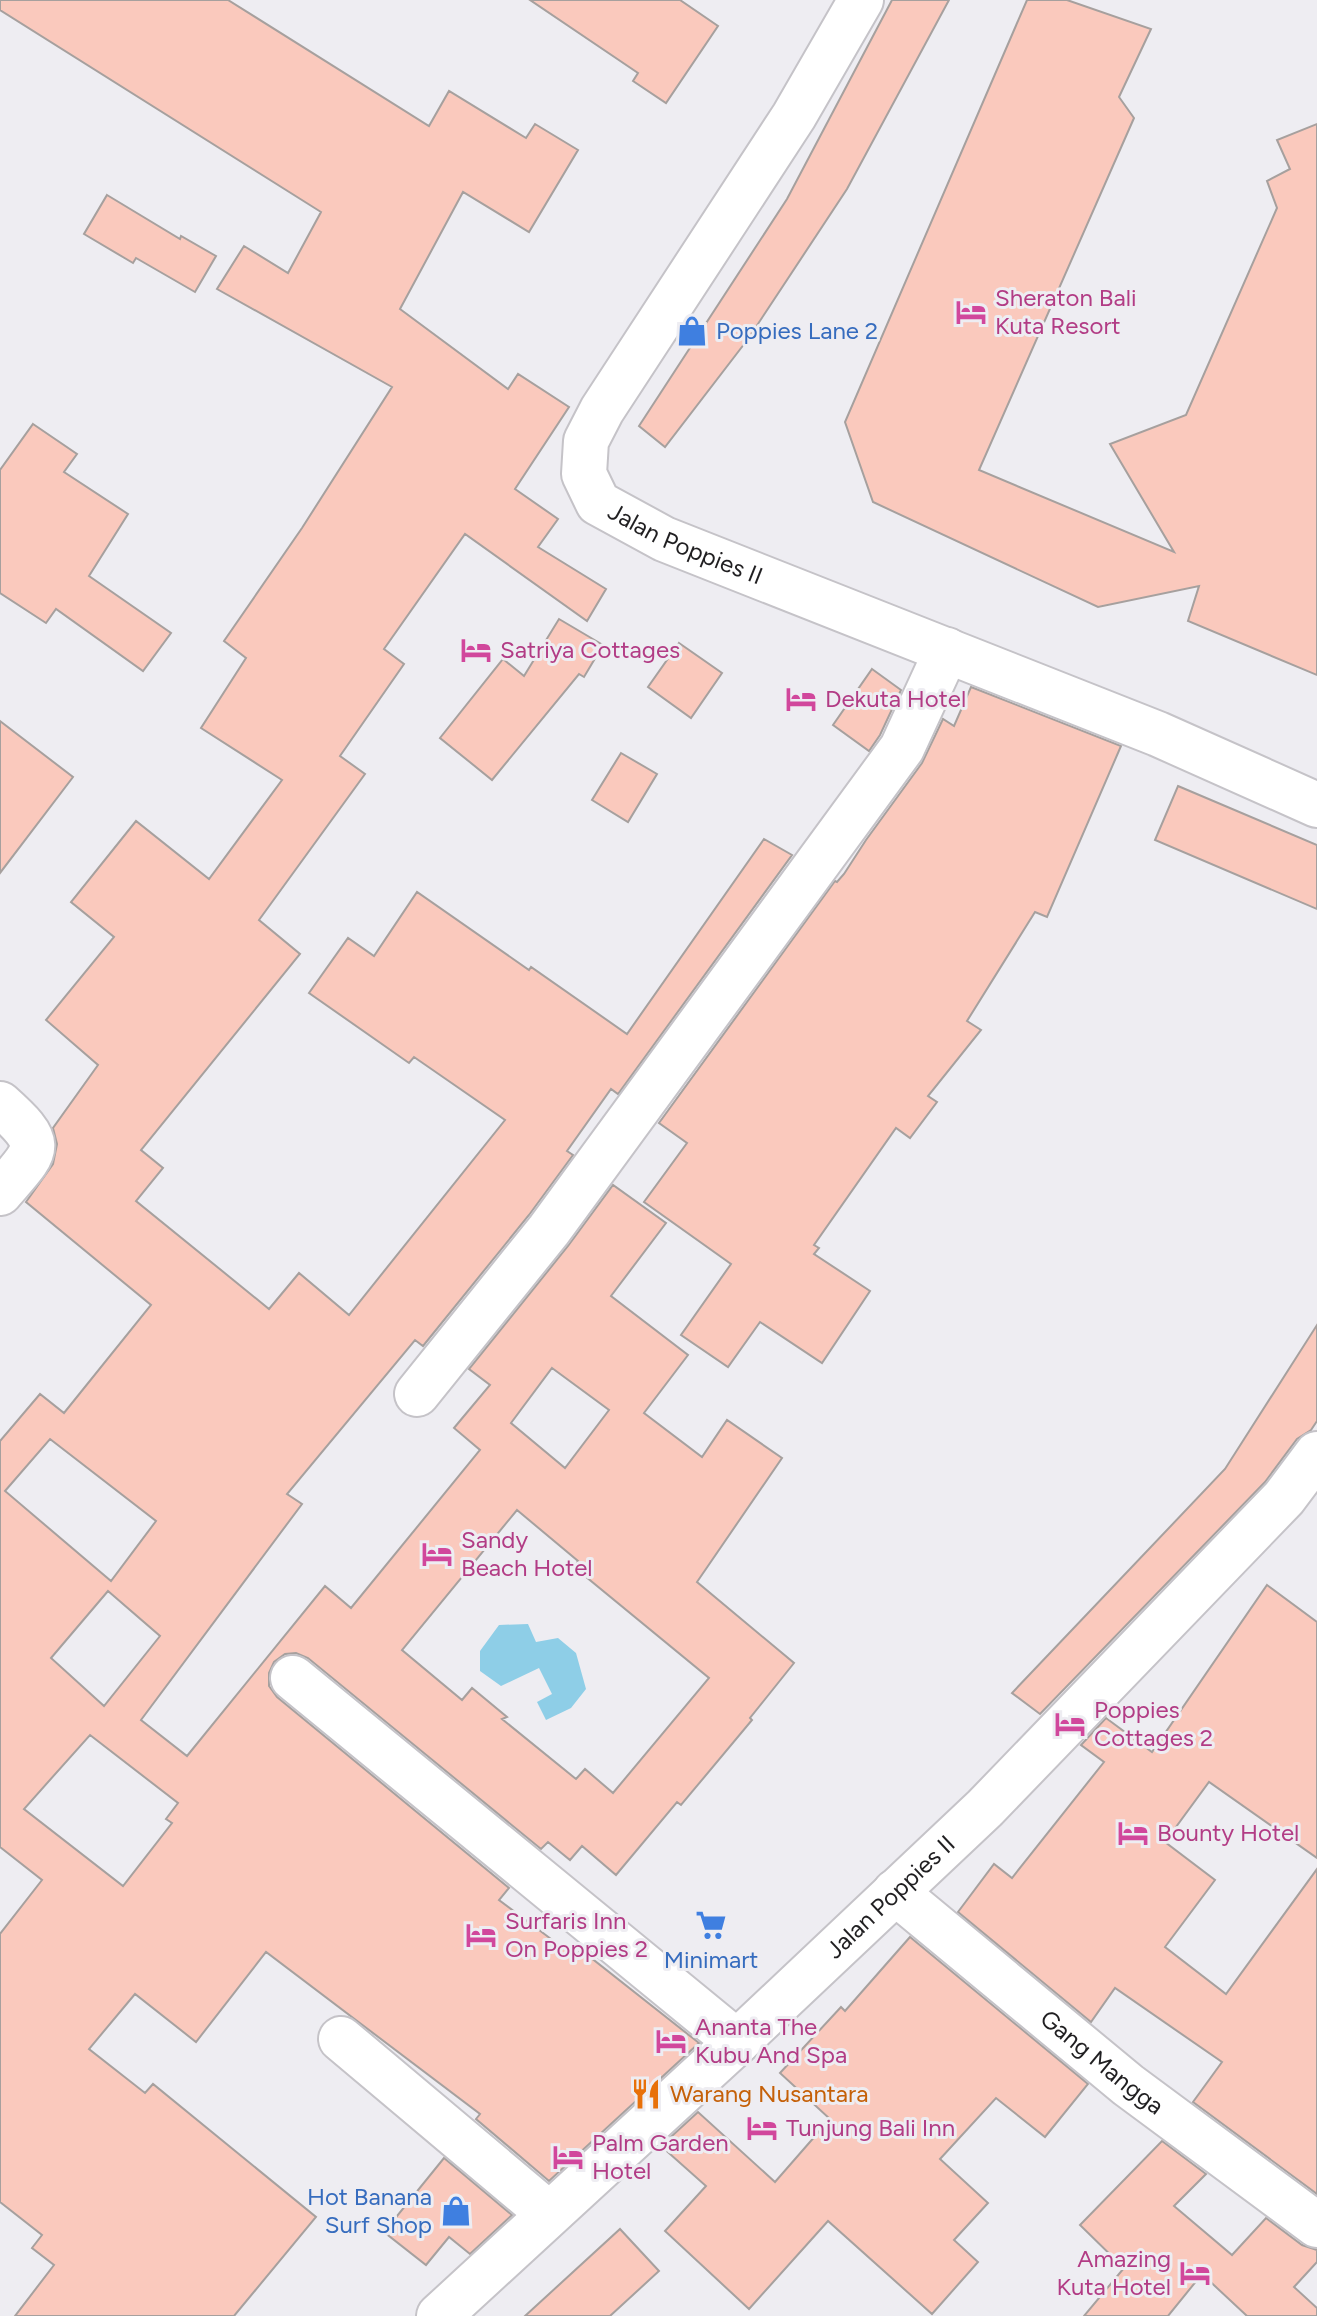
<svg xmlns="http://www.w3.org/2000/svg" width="1317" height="2316" font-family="Figtree,sans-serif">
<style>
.water{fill:#8ecee7}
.building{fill:#fac9bd;stroke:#a6a09e;stroke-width:2;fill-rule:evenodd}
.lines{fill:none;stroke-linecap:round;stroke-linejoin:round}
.street-casing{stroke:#c5c3c8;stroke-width:48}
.street{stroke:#fff;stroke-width:44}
.labels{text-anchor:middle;stroke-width:6;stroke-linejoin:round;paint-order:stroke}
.hotel-label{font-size:24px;fill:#b23c85;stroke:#eeedf2;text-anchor:start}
.shop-label{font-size:24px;fill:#366cbe;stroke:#eeedf2;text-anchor:start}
.street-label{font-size:24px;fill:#201f21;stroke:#eeedf2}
.food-label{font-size:24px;fill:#c56008;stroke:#eeedf2;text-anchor:start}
</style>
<rect width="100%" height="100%" fill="#eeedf2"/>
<!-- water -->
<path class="water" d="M 528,1624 L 536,1642 L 558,1638 L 576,1653 L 586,1689 L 571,1708 L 546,1720 L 537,1702 L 552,1694 L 539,1668 L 501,1686 L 480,1671 L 480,1651 L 499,1625 Z"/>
<!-- building -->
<g class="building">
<path d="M 0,0 L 228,0 L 429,126 L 449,91 L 526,138 L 535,124 L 578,150 L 529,232 L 463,192 L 400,309 L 508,389 L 518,374 L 569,407 L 515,489 L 558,519 L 538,547 L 606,589 L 587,621 L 465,534 L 384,649 L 404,664 L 340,756 L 365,774 L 259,920 L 300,954 L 141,1150 L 163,1168 L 136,1201 L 269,1309 L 299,1273 L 349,1315 L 505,1120 L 414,1057 L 409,1063 L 309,993 L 348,938 L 374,956 L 417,892 L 529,970 L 531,967 L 627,1034 L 764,839 L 792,855 L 618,1094 L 611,1089 L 567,1151 L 573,1155 L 529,1215 L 423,1346 L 415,1340 L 287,1494 L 302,1504 L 141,1720 L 187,1756 L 325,1586 L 351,1608 L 480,1450 L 454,1428 L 490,1385 L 469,1369 L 568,1246 L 613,1185 L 666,1223 L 611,1296 L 688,1355 L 644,1413 L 702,1457 L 727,1420 L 782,1458 L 697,1582 L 794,1663 L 750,1718 L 752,1720 L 681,1805 L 677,1802 L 616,1875 L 582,1846 L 570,1860 L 548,1842 L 541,1849 L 308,1658 L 296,1653 L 285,1654 L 274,1662 L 269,1673 L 269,1686 L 277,1697 L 509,1888 L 499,1900 L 575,1957 L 581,1950 L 699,2043 L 549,2181 L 476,2119 L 480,2114 L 266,1952 L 196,2042 L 135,1994 L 89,2049 L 145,2093 L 153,2084 L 316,2217 L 234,2316 L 15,2316 L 54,2265 L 32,2248 L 42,2235 L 0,2202 L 0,1934 L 42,1880 L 0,1847 L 0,1441 L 40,1394 L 64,1413 L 151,1305 L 26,1202 L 53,1164 L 57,1144 L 53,1128 L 98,1065 L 46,1020 L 114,937 L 71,902 L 136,821 L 209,879 L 282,780 L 201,728 L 246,658 L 224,641 L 302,528 L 392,387 L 217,289 L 244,246 L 288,273 L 321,212 L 0,10 ZM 552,1368 L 609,1410 L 565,1468 L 511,1423 ZM 50,1439 L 156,1521 L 111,1581 L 5,1491 ZM 517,1510 L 578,1561 L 574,1567 L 709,1678 L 613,1793 L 585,1769 L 576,1779 L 502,1719 L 507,1717 L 472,1688 L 462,1700 L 402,1650 ZM 108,1591 L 160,1636 L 104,1706 L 51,1658 ZM 90,1735 L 178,1803 L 166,1819 L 172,1823 L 123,1886 L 24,1809 Z"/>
<path d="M 530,0 L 680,0 L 718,26 L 666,103 L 633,81 L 638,73 Z"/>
<path d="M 892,0 L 949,0 L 847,189 L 748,339 L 665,447 L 639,426 L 787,199 Z"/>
<path d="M 1027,0 L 1067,0 L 1151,29 L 1119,97 L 1134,118 L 979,470 L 1174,552 L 1110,444 L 1186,415 L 1277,208 L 1267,181 L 1290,169 L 1277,140 L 1317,124 L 1317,675 L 1188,621 L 1199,586 L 1098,607 L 873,502 L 845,422 Z"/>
<path d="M 107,195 L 180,239 L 181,236 L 216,256 L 195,292 L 136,258 L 133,263 L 84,234 Z"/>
<path d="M 33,424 L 77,454 L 64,472 L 128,514 L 89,576 L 171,633 L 143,671 L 56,609 L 46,623 L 0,593 L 0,470 Z"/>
<path d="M 559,619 L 603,645 L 584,677 L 579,674 L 492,780 L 440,738 L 503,659 L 524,676 Z"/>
<path d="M 679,643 L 722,673 L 691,718 L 648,687 Z"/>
<path d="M 872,669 L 901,690 L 880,735 L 869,751 L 833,725 Z"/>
<path d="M 971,687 L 1121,746 L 1047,917 L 1035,912 L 967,1021 L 981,1030 L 928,1096 L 937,1102 L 910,1138 L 896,1128 L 814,1245 L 819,1248 L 814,1254 L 870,1291 L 822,1363 L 760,1322 L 728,1367 L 681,1335 L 731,1264 L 644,1202 L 687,1143 L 659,1123 L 835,881 L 837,882 L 844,874 L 866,840 L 922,763 L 943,719 L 954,726 Z"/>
<path d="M 0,721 L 73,777 L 0,873 Z"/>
<path d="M 621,753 L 657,774 L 628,822 L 592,800 Z"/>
<path d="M 1178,786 L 1317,845 L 1317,909 L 1155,840 Z"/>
<path d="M 1317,1325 L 1317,1421 L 1311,1430 L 1297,1439 L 1265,1482 L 1040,1714 L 1012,1693 L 1225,1469 Z"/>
<path d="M 1267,1585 L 1317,1622 L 1317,1858 L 1209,1782 L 1165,1842 L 1215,1880 L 1165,1947 L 1226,1994 L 1317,1869 L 1317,2194 L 1193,2102 L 1222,2062 L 1115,1988 L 1091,2022 L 958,1912 L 994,1864 L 1012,1878 L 1104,1762 L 1081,1745 L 1106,1718 L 1152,1752 Z"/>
<path d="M 910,1937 L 1088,2084 L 1045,2137 L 996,2098 L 940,2159 L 988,2203 L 954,2240 L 978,2262 L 932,2314 L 828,2221 L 749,2309 L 665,2231 L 706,2186 L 661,2146 L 698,2112 L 775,2182 L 830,2119 L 780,2073 L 841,2007 L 845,2011 Z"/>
<path d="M 1162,2141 L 1206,2174 L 1174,2206 L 1232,2255 L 1266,2218 L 1302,2245 L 1317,2250 L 1317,2262 L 1294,2287 L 1317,2308 L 1317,2316 L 1247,2316 L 1202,2274 L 1168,2316 L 1084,2316 L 1124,2268 L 1080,2225 Z"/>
<path d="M 444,2158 L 512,2215 L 470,2254 L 449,2237 L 426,2265 L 384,2232 Z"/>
<path d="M 620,2229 L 659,2271 L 610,2316 L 525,2316 Z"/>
</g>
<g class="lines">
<!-- street casing -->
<g class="street-casing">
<g id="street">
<path id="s1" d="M 861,0 L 794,116 L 602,410 L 586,441 L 584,474 L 598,503 L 664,539 L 1158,734 L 1317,805"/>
<path d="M 0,1104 C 47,1146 39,1148 0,1193"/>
<path d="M 417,1394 L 549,1230 L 902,748 L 947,650"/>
<path d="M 293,1678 L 737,2042"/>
<path id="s2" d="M 895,1892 L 1128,2085 L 1317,2225"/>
<path d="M 341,2039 L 548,2213"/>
<path id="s3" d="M 439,2316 L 737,2042 L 985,1808 L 1284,1498 L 1317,1454"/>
</g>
</g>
<!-- street -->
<use href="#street" class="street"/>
</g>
<!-- icons -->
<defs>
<g id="hotel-bare" transform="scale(2.4)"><path d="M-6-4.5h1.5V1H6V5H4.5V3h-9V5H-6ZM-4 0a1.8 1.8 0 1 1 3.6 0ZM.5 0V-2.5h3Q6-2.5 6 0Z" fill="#d1479c" stroke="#eeedf2" stroke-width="2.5" paint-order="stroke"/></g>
<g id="shop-bare" transform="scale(2.4)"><path d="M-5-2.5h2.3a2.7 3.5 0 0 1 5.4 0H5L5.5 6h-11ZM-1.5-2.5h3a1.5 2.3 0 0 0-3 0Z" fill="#3f7fe0" stroke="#eeedf2" stroke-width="2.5" paint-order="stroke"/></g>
<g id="supermarket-bare" transform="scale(2.4)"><path d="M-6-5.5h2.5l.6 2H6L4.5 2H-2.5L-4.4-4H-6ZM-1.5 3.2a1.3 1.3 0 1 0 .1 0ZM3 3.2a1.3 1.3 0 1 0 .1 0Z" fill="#3f7fe0" stroke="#eeedf2" stroke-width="2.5" paint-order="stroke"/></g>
<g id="restaurant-bare" transform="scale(2.4)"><path d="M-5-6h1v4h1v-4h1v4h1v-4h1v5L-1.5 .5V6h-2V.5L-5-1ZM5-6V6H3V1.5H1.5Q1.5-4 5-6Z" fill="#e8710a" stroke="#eeedf2" stroke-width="2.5" paint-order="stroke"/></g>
</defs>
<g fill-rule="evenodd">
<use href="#hotel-bare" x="971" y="312"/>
<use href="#shop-bare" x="692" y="331"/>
<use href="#hotel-bare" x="476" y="650"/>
<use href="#hotel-bare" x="801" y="699"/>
<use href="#hotel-bare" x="437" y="1554"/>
<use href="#hotel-bare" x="1070" y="1724"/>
<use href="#hotel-bare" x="1133" y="1833"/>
<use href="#supermarket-bare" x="711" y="1925"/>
<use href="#hotel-bare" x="481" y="1935"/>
<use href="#hotel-bare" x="671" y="2041"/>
<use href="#restaurant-bare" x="646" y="2094"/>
<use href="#hotel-bare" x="762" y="2128"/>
<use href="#hotel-bare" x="568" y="2157"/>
<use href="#shop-bare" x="456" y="2211"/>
<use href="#hotel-bare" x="1195" y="2273"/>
</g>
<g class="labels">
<!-- hotel labels -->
<g class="hotel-label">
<text x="995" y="306">Sheraton Bali<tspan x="995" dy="28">Kuta Resort</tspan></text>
<text x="500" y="658">Satriya Cottages</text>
<text x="825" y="707">Dekuta Hotel</text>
<text x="461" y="1548">Sandy<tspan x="461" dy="28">Beach Hotel</tspan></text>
<text x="1094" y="1718">Poppies<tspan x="1094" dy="28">Cottages 2</tspan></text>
<text x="1157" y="1841">Bounty Hotel</text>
<text x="505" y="1929">Surfaris Inn<tspan x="505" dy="28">On Poppies 2</tspan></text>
<text x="695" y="2035">Ananta The<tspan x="695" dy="28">Kubu And Spa</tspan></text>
<text x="786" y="2136">Tunjung Bali Inn</text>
<text x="592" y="2151">Palm Garden<tspan x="592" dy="28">Hotel</tspan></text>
<text x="1171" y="2267" text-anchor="end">Amazing<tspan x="1171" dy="28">Kuta Hotel</tspan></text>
</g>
<!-- shop labels -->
<g class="shop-label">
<text x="716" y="339">Poppies Lane 2</text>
<text x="711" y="1968" text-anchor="middle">Minimart</text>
<text x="432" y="2205" text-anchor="end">Hot Banana<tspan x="432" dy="28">Surf Shop</tspan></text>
</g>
<!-- street labels -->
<g class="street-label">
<text dy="8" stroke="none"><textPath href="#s1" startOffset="682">Jalan Poppies II</textPath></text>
<text dy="8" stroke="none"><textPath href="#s3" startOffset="616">Jalan Poppies II</textPath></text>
<text dy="8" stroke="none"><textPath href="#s2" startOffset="268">Gang Mangga</textPath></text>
</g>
<!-- food labels -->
<g class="food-label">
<text x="670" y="2102">Warang Nusantara</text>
</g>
</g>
</svg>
